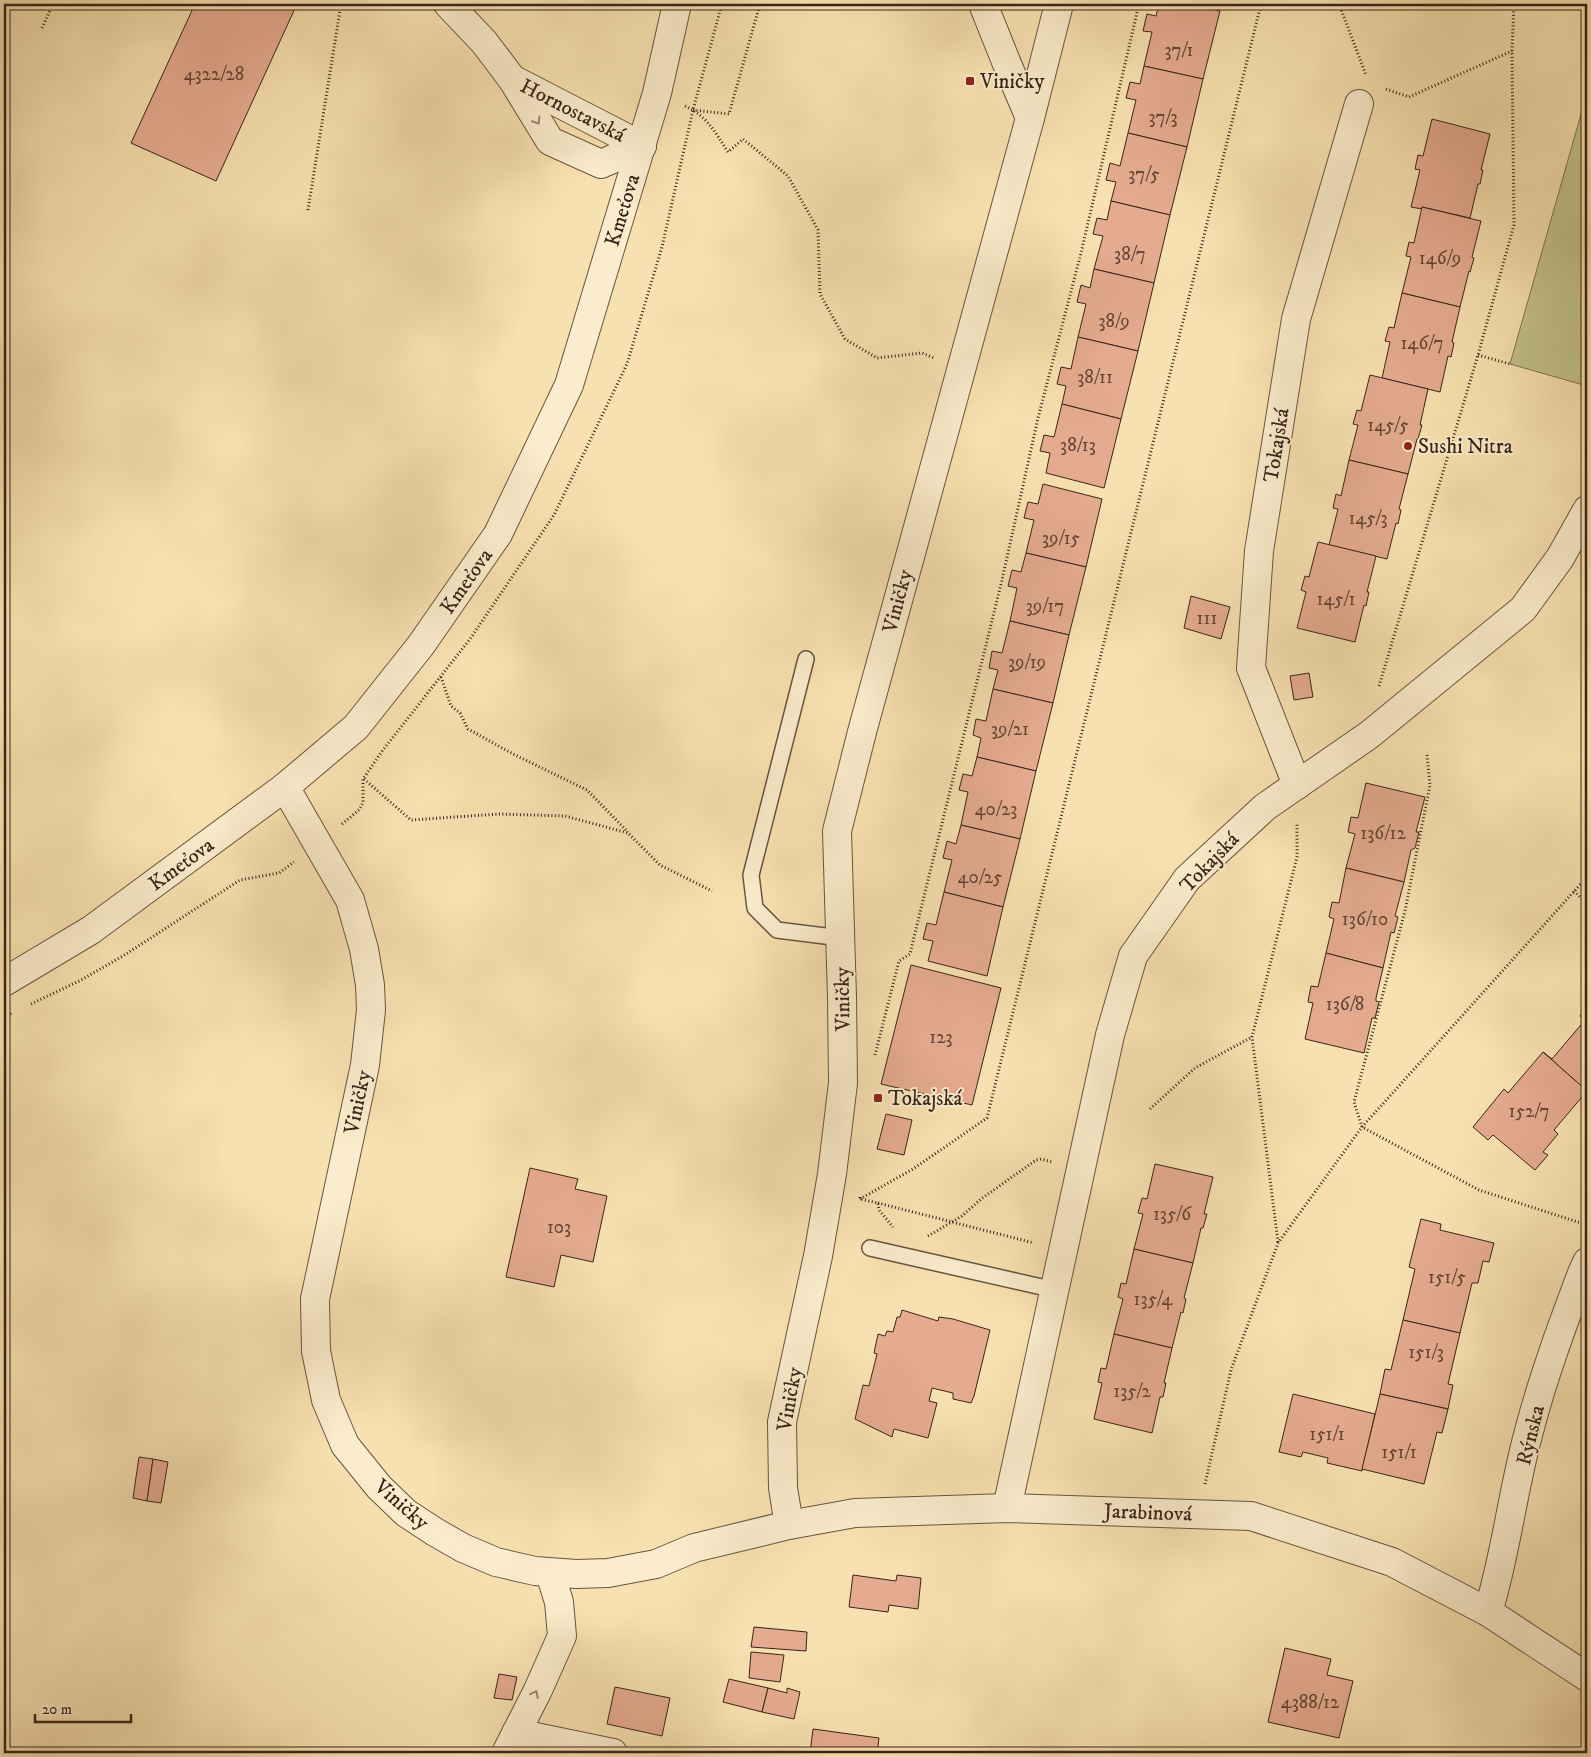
<svg xmlns="http://www.w3.org/2000/svg" width="1591" height="1757" font-family="'IM FELL DW Pica',serif">
<style>
.green{fill:#c2c188;stroke:#7d7350}
.building{fill:#e5ab90;stroke:#382519}
.lines{fill:none;stroke-linecap:round;stroke-linejoin:round}
.service-casing{stroke:#68543f;stroke-width:18}
.minor-casing{stroke:#68543f;stroke-width:30}
.tertiary-casing{stroke:#68543f;stroke-width:30}
.path{stroke:#382519;stroke-width:3;stroke-dasharray:1 2.5;stroke-linecap:butt}
.service{stroke:#faeccc;stroke-width:15}
.minor{stroke:#faeccc;stroke-width:28}
.tertiary{stroke:#faeccc;stroke-width:28}
.oneway{stroke:#998872}
.poi-dot{fill:#8f2418;stroke:#faeccc;stroke-width:2}
.labels{text-anchor:middle;stroke-width:4;stroke-linejoin:round;paint-order:stroke}
.number-label{font-size:19px;fill:#634637}
.poi-label{font-size:21px;fill:#382519;stroke:#faeccc;text-anchor:start}
.street-label{font-size:21px;fill:#382519;stroke:#faeccc}
</style>
<rect width="100%" height="100%" fill="#f8e1b0"/>
<filter id="stains"><feTurbulence type="fractalNoise" baseFrequency=".004" numOctaves="4"/><feColorMatrix values="0 0 0 0 .2 0 0 0 0 .09 0 0 0 0 .02 0 0 0 .5 -.17"/></filter>
<radialGradient id="worn" r=".72"><stop offset=".6" stop-color="#630" stop-opacity="0"/><stop offset="1" stop-color="#630" stop-opacity=".3"/></radialGradient>
<!-- green -->
<path class="green" d="M 1587,93 L 1587,386 L 1510,364 Z"/>
<!-- building -->
<g class="building">
<path d="M 4,4 L 10,4 L 4,17 Z"/>
<path d="M 195,4 L 297,4 L 216,181 L 131,143 Z"/>
<path d="M 1159,4 L 1191,4 L 1220,11 L 1203,79 L 1144,66 L 1152,32 L 1143,31 L 1147,14 L 1156,16 Z"/>
<path d="M 1144,66 L 1203,79 L 1187,147 L 1128,133 L 1136,100 L 1126,98 L 1130,82 L 1140,84 Z"/>
<path d="M 1432,119 L 1490,134 L 1481,170 L 1483,170 L 1480,184 L 1478,184 L 1470,218 L 1422,207 L 1422,209 L 1411,207 L 1420,170 L 1415,169 L 1418,155 L 1423,156 Z"/>
<path d="M 1128,133 L 1187,147 L 1170,215 L 1111,201 L 1116,182 L 1106,180 L 1110,163 L 1120,166 Z"/>
<path d="M 1111,201 L 1170,215 L 1154,283 L 1094,269 L 1103,236 L 1093,234 L 1097,218 L 1107,220 Z"/>
<path d="M 1422,207 L 1481,221 L 1472,257 L 1474,258 L 1470,272 L 1469,271 L 1460,307 L 1402,293 L 1411,257 L 1406,256 L 1409,242 L 1414,243 Z"/>
<path d="M 1094,269 L 1154,283 L 1138,351 L 1078,337 L 1086,304 L 1077,302 L 1081,285 L 1090,288 Z"/>
<path d="M 1402,293 L 1460,307 L 1452,342 L 1454,343 L 1451,357 L 1448,356 L 1440,392 L 1382,378 L 1390,342 L 1385,341 L 1389,327 L 1394,328 Z"/>
<path d="M 1078,337 L 1138,351 L 1121,419 L 1062,404 L 1066,386 L 1057,384 L 1061,367 L 1071,369 Z"/>
<path d="M 1370,375 L 1428,389 L 1420,425 L 1422,425 L 1418,439 L 1417,439 L 1408,474 L 1349,460 L 1358,425 L 1353,424 L 1357,410 L 1361,411 Z"/>
<path d="M 1062,404 L 1121,419 L 1104,488 L 1046,473 L 1050,453 L 1040,451 L 1044,435 L 1054,437 Z"/>
<path d="M 1349,460 L 1408,474 L 1399,509 L 1401,510 L 1398,524 L 1396,523 L 1387,559 L 1329,545 L 1338,509 L 1333,508 L 1336,494 L 1341,496 Z"/>
<path d="M 1043,484 L 1102,499 L 1086,567 L 1026,553 L 1034,520 L 1024,518 L 1028,502 L 1038,504 Z"/>
<path d="M 1318,542 L 1376,556 L 1367,592 L 1369,592 L 1366,606 L 1364,605 L 1355,642 L 1297,628 L 1306,592 L 1301,590 L 1305,576 L 1309,577 Z"/>
<path d="M 1026,553 L 1086,567 L 1069,635 L 1010,621 L 1017,588 L 1008,586 L 1012,570 L 1021,572 Z"/>
<path d="M 1191,596 L 1230,607 L 1221,639 L 1184,628 Z"/>
<path d="M 1010,621 L 1069,635 L 1053,703 L 993,689 L 998,670 L 989,668 L 992,651 L 1002,653 Z"/>
<path d="M 1309,673 L 1313,697 L 1294,700 L 1290,676 Z"/>
<path d="M 993,689 L 1053,703 L 1036,771 L 977,757 L 981,738 L 973,735 L 976,719 L 986,721 Z"/>
<path d="M 977,757 L 1036,771 L 1020,839 L 961,825 L 968,792 L 959,790 L 963,774 L 972,776 Z"/>
<path d="M 1366,783 L 1425,797 L 1416,832 L 1419,832 L 1415,848 L 1411,850 L 1404,882 L 1346,868 L 1355,834 L 1348,832 L 1351,817 L 1358,818 Z"/>
<path d="M 961,825 L 1020,839 L 1003,907 L 944,892 L 952,860 L 943,858 L 947,841 L 956,844 Z"/>
<path d="M 1346,868 L 1404,882 L 1395,916 L 1398,917 L 1394,933 L 1391,932 L 1383,968 L 1326,953 L 1334,919 L 1329,917 L 1332,902 L 1339,903 Z"/>
<path d="M 944,892 L 1003,907 L 987,976 L 928,961 L 933,941 L 923,939 L 927,923 L 936,925 Z"/>
<path d="M 1326,953 L 1383,968 L 1376,998 L 1376,1001 L 1379,1002 L 1375,1018 L 1372,1018 L 1364,1053 L 1305,1039 L 1313,1003 L 1308,1002 L 1311,986 L 1318,987 Z"/>
<path d="M 911,965 L 1001,988 L 972,1105 L 881,1084 Z"/>
<path d="M 1587,1007 L 1587,1091 L 1543,1052 L 1552,1059 L 1585,1020 L 1580,1016 Z"/>
<path d="M 1543,1052 L 1587,1091 L 1554,1130 L 1558,1134 L 1543,1152 L 1548,1155 L 1535,1170 L 1493,1135 L 1488,1140 L 1473,1127 L 1504,1089 L 1508,1093 Z"/>
<path d="M 886,1114 L 912,1120 L 904,1155 L 877,1149 Z"/>
<path d="M 1155,1164 L 1213,1177 L 1204,1214 L 1207,1214 L 1203,1228 L 1201,1228 L 1193,1263 L 1134,1249 L 1143,1214 L 1138,1213 L 1142,1198 L 1147,1199 Z"/>
<path d="M 530,1168 L 578,1179 L 575,1189 L 607,1196 L 593,1262 L 561,1255 L 554,1287 L 506,1277 Z"/>
<path d="M 1421,1219 L 1441,1224 L 1440,1230 L 1494,1243 L 1489,1262 L 1483,1261 L 1478,1283 L 1472,1283 L 1460,1333 L 1403,1320 L 1415,1269 L 1409,1267 Z"/>
<path d="M 1134,1249 L 1193,1263 L 1184,1298 L 1186,1299 L 1183,1313 L 1181,1312 L 1172,1348 L 1114,1334 L 1123,1299 L 1118,1297 L 1121,1283 L 1126,1284 Z"/>
<path d="M 902,1310 L 938,1321 L 939,1317 L 953,1319 L 990,1330 L 974,1396 L 971,1403 L 953,1399 L 953,1393 L 932,1388 L 929,1401 L 937,1403 L 928,1438 L 894,1429 L 892,1437 L 855,1419 L 863,1385 L 869,1386 L 877,1354 L 874,1353 L 878,1334 L 885,1336 L 887,1331 L 893,1332 L 897,1317 L 900,1317 Z"/>
<path d="M 1403,1320 L 1460,1333 L 1448,1384 L 1453,1385 L 1448,1409 L 1380,1394 L 1385,1369 L 1391,1370 Z"/>
<path d="M 1114,1334 L 1172,1348 L 1164,1383 L 1166,1383 L 1163,1397 L 1160,1397 L 1152,1433 L 1094,1419 L 1102,1383 L 1098,1382 L 1101,1368 L 1106,1369 Z"/>
<path d="M 1293,1394 L 1375,1414 L 1362,1471 L 1327,1463 L 1328,1458 L 1303,1452 L 1301,1457 L 1279,1452 Z"/>
<path d="M 1380,1394 L 1448,1409 L 1442,1433 L 1437,1432 L 1424,1484 L 1362,1469 Z"/>
<path d="M 139,1457 L 153,1459 L 147,1501 L 133,1498 Z"/>
<path d="M 153,1459 L 168,1462 L 161,1503 L 147,1501 Z"/>
<path d="M 853,1575 L 896,1581 L 897,1575 L 921,1578 L 918,1609 L 889,1605 L 888,1612 L 849,1607 Z"/>
<path d="M 754,1627 L 807,1632 L 806,1651 L 751,1647 Z"/>
<path d="M 1285,1648 L 1331,1659 L 1327,1675 L 1353,1681 L 1339,1738 L 1268,1722 Z"/>
<path d="M 751,1652 L 784,1655 L 780,1682 L 749,1678 Z"/>
<path d="M 499,1674 L 517,1677 L 512,1700 L 494,1698 Z"/>
<path d="M 729,1679 L 768,1688 L 762,1712 L 723,1702 Z"/>
<path d="M 615,1687 L 670,1698 L 662,1736 L 607,1724 Z"/>
<path d="M 768,1688 L 787,1693 L 787,1688 L 800,1692 L 794,1719 L 762,1712 Z"/>
<path d="M 813,1729 L 879,1738 L 877,1753 L 810,1753 Z"/>
<path d="M 990,1747 L 1022,1753 L 989,1753 Z"/>
</g>
<g class="lines">
<!-- service casing -->
<g class="service-casing">
<g id="service">
<path d="M 806,659 L 751,875 L 755,908 L 777,930 L 841,938"/>
<path d="M 870,1248 L 1055,1290"/>
</g>
</g>
<!-- minor casing -->
<g class="minor-casing">
<g id="minor">
<path d="M 448,4 L 484,42 L 512,79 L 550,141 L 601,164 L 642,146"/>
<path d="M 983,4 L 1007,64 L 1030,118"/>
<path d="M 512,79 L 642,146"/>
<path d="M 1297,785 L 1251,668 L 1259,551 L 1296,319 L 1359,104"/>
<path d="M 285,787 L 350,900 L 364,949 L 370,985 L 371,1010 L 365,1065 L 315,1299 L 316,1351 L 326,1400 L 345,1445 L 379,1487 L 406,1513 L 435,1532 L 463,1548 L 496,1562 L 535,1571 L 576,1574 L 608,1573 L 656,1564 L 694,1548 L 789,1525 L 783,1488 L 782,1422 L 818,1256 L 832,1174 L 843,1083 L 842,997 L 837,831 L 862,732 L 1030,118 L 1059,4"/>
<path d="M 1007,1508 L 1110,1035 L 1133,956 L 1187,879 L 1265,807 L 1369,735 L 1523,609 L 1560,558 L 1587,510"/>
<path d="M 789,1525 L 855,1513 L 1007,1508 L 1251,1516 L 1392,1562 L 1488,1612 L 1587,1677"/>
<path d="M 1488,1612 C 1506,1554 1512,1494 1528,1435 C 1542,1380 1562,1326 1582,1273 L 1587,1262"/>
<path d="M 516,1733 L 613,1753"/>
<path d="M 506,1753 L 538,1690 L 562,1636 L 559,1602 L 550,1573"/>
</g>
</g>
<!-- tertiary casing -->
<g class="tertiary-casing">
<path id="tertiary" d="M 4,982 L 91,930 L 285,787 L 356,727 L 421,645 L 498,534 L 569,385 L 657,93 L 677,4"/>
</g>
<!-- path -->
<g class="path">
<path d="M 1339,4 L 1366,75"/>
<path d="M 42,28 L 53,4"/>
<path d="M 1386,89 L 1409,97 L 1512,51"/>
<path d="M 685,106 C 707,116 715,132 728,152 L 743,139 L 788,176 L 818,230 L 820,294 L 845,339 L 877,358 L 922,353 L 934,358"/>
<path d="M 693,110 L 729,114 L 760,4"/>
<path d="M 308,210 L 341,4"/>
<path d="M 1478,355 L 1510,364"/>
<path d="M 441,677 L 451,706 L 460,713 L 468,729 L 513,754 L 587,790 L 628,832"/>
<path d="M 1379,686 L 1478,355 L 1514,225 L 1512,51 L 1514,4"/>
<path d="M 1427,755 L 1430,785 L 1405,911 L 1354,1102 L 1362,1127 L 1479,1190 L 1587,1225"/>
<path d="M 364,779 L 411,820 L 499,814 L 565,816 L 628,833 L 660,865 L 712,891"/>
<path d="M 342,824 L 359,810 L 363,803 L 363,779 L 383,750 L 470,639 L 554,515 L 627,364 L 662,247 L 693,110 L 722,4"/>
<path d="M 1574,891 L 1587,904"/>
<path d="M 31,1004 L 81,980 L 123,956 L 240,880 L 279,873 L 294,862"/>
<path d="M 4,1017 L 12,1013"/>
<path d="M 875,1055 L 899,961 L 910,954 L 914,937 L 1002,580 L 1038,418 L 1081,253 L 1139,4"/>
<path d="M 1150,1109 L 1195,1068 L 1252,1037"/>
<path d="M 860,1197 L 860,1199 L 878,1203 L 879,1210 L 893,1227"/>
<path d="M 860,1199 L 913,1169 L 987,1118 L 1261,4"/>
<path d="M 878,1203 L 1034,1243"/>
<path d="M 928,1236 L 962,1216 L 981,1199 L 1036,1160 L 1042,1159 L 1052,1162"/>
<path d="M 1278,1242 L 1252,1037 L 1297,857 L 1297,823"/>
<path d="M 1205,1484 L 1231,1370 L 1278,1243 L 1362,1127 L 1587,877"/>
</g>
<!-- service -->
<use href="#service" class="service"/>
<!-- minor -->
<use href="#minor" class="minor"/>
<!-- tertiary -->
<use href="#tertiary" class="tertiary"/>
</g>
<!-- one-way arrows -->
<defs><path id="oneway-chevron" d="M-2-3.5L2.5 0L-2 3.5" fill="none" stroke-width="1.6" stroke-linecap="round" stroke-linejoin="round" transform="scale(1.25)"/></defs>
<g class="oneway">
<use href="#oneway-chevron" transform="translate(537 121) rotate(58)"/>
<use href="#oneway-chevron" transform="translate(535 1694) rotate(-64)"/>
</g>
<!-- markers -->
<g class="poi-dot">
<rect x="965" y="76" width="10" height="10" rx="2.5"/>
<circle cx="1408" cy="446" r="5"/>
<rect x="873" y="1093" width="10" height="10" rx="2.5"/>
</g>
<g class="labels">
<!-- number labels -->
<g class="number-label">
<text x="1179" y="56">37/1</text>
<text x="214" y="80">4322/28</text>
<text x="1163" y="123">37/3</text>
<text x="1144" y="180">37/5</text>
<text x="1130" y="260">38/7</text>
<text x="1440" y="264">146/9</text>
<text x="1114" y="327">38/9</text>
<text x="1422" y="349">146/7</text>
<text x="1095" y="383">38/11</text>
<text x="1388" y="431">145/5</text>
<text x="1078" y="451">38/13</text>
<text x="1368" y="524">145/3</text>
<text x="1061" y="544">39/15</text>
<text x="1336" y="605">145/1</text>
<text x="1045" y="612">39/17</text>
<text x="1207" y="624">111</text>
<text x="1027" y="668">39/19</text>
<text x="1010" y="735">39/21</text>
<text x="996" y="815">40/23</text>
<text x="1383" y="839">136/12</text>
<text x="980" y="883">40/25</text>
<text x="1365" y="925">136/10</text>
<text x="1345" y="1010">136/8</text>
<text x="941" y="1043">123</text>
<text x="1529" y="1117">152/7</text>
<text x="1172" y="1220">135/6</text>
<text x="559" y="1233">103</text>
<text x="1447" y="1283">151/5</text>
<text x="1153" y="1305">135/4</text>
<text x="1426" y="1358">151/3</text>
<text x="1132" y="1397">135/2</text>
<text x="1327" y="1440">151/1</text>
<text x="1399" y="1458">151/1</text>
<text x="1310" y="1708">4388/12</text>
</g>
<!-- poi labels -->
<g class="poi-label">
<text x="980" y="88">Viničky</text>
<text x="1418" y="453">Sushi Nitra</text>
<text x="888" y="1105">Tokajská</text>
</g>
<!-- street labels -->
<g class="street-label">
<text transform="translate(573 110) rotate(27)" y="7">Hornostavská</text>
<text transform="translate(622 210) rotate(-73)" y="7">Kmeťova</text>
<text transform="translate(1276 445) rotate(-81)" y="7">Tokajská</text>
<text transform="translate(466 581) rotate(-55)" y="7">Kmeťova</text>
<text transform="translate(897 601) rotate(-75)" y="7">Viničky</text>
<text transform="translate(1209 862) rotate(-46)" y="7">Tokajská</text>
<text transform="translate(181 864) rotate(-36)" y="7">Kmeťova</text>
<text transform="translate(842 999) rotate(-91)" y="7">Viničky</text>
<text transform="translate(357 1102) rotate(-78)" y="7">Viničky</text>
<text transform="translate(789 1399) rotate(-80)" y="7">Viničky</text>
<text transform="translate(1530 1435) rotate(-76)" y="7">Rýnska</text>
<text transform="translate(402 1504) rotate(41)" y="7">Viničky</text>
<text transform="translate(1148 1512) rotate(2)" y="7">Jarabinová</text>
</g>
</g>
<!-- margin -->
<rect width="1591" height="1757" fill="none" stroke="#f8e1b0" stroke-width="20"/>
<rect x="5" y="5" width="1581" height="1747" fill="none" stroke="#382519" stroke-width="2.5"/>
<rect x="10" y="10" width="1571" height="1737" fill="none" stroke="#382519"/>
<!-- scale -->
<path d="M35 1714v8h96v-8" fill="none" stroke="#382519" stroke-width="2.5"/>
<text x="42" y="1714" font-size="15" fill="#382519" stroke="#faeccc" stroke-width="4" paint-order="stroke">20 m</text>
<rect width="100%" height="100%" filter="url(#stains)"/>
<rect width="100%" height="100%" fill="url(#worn)"/>
</svg>
